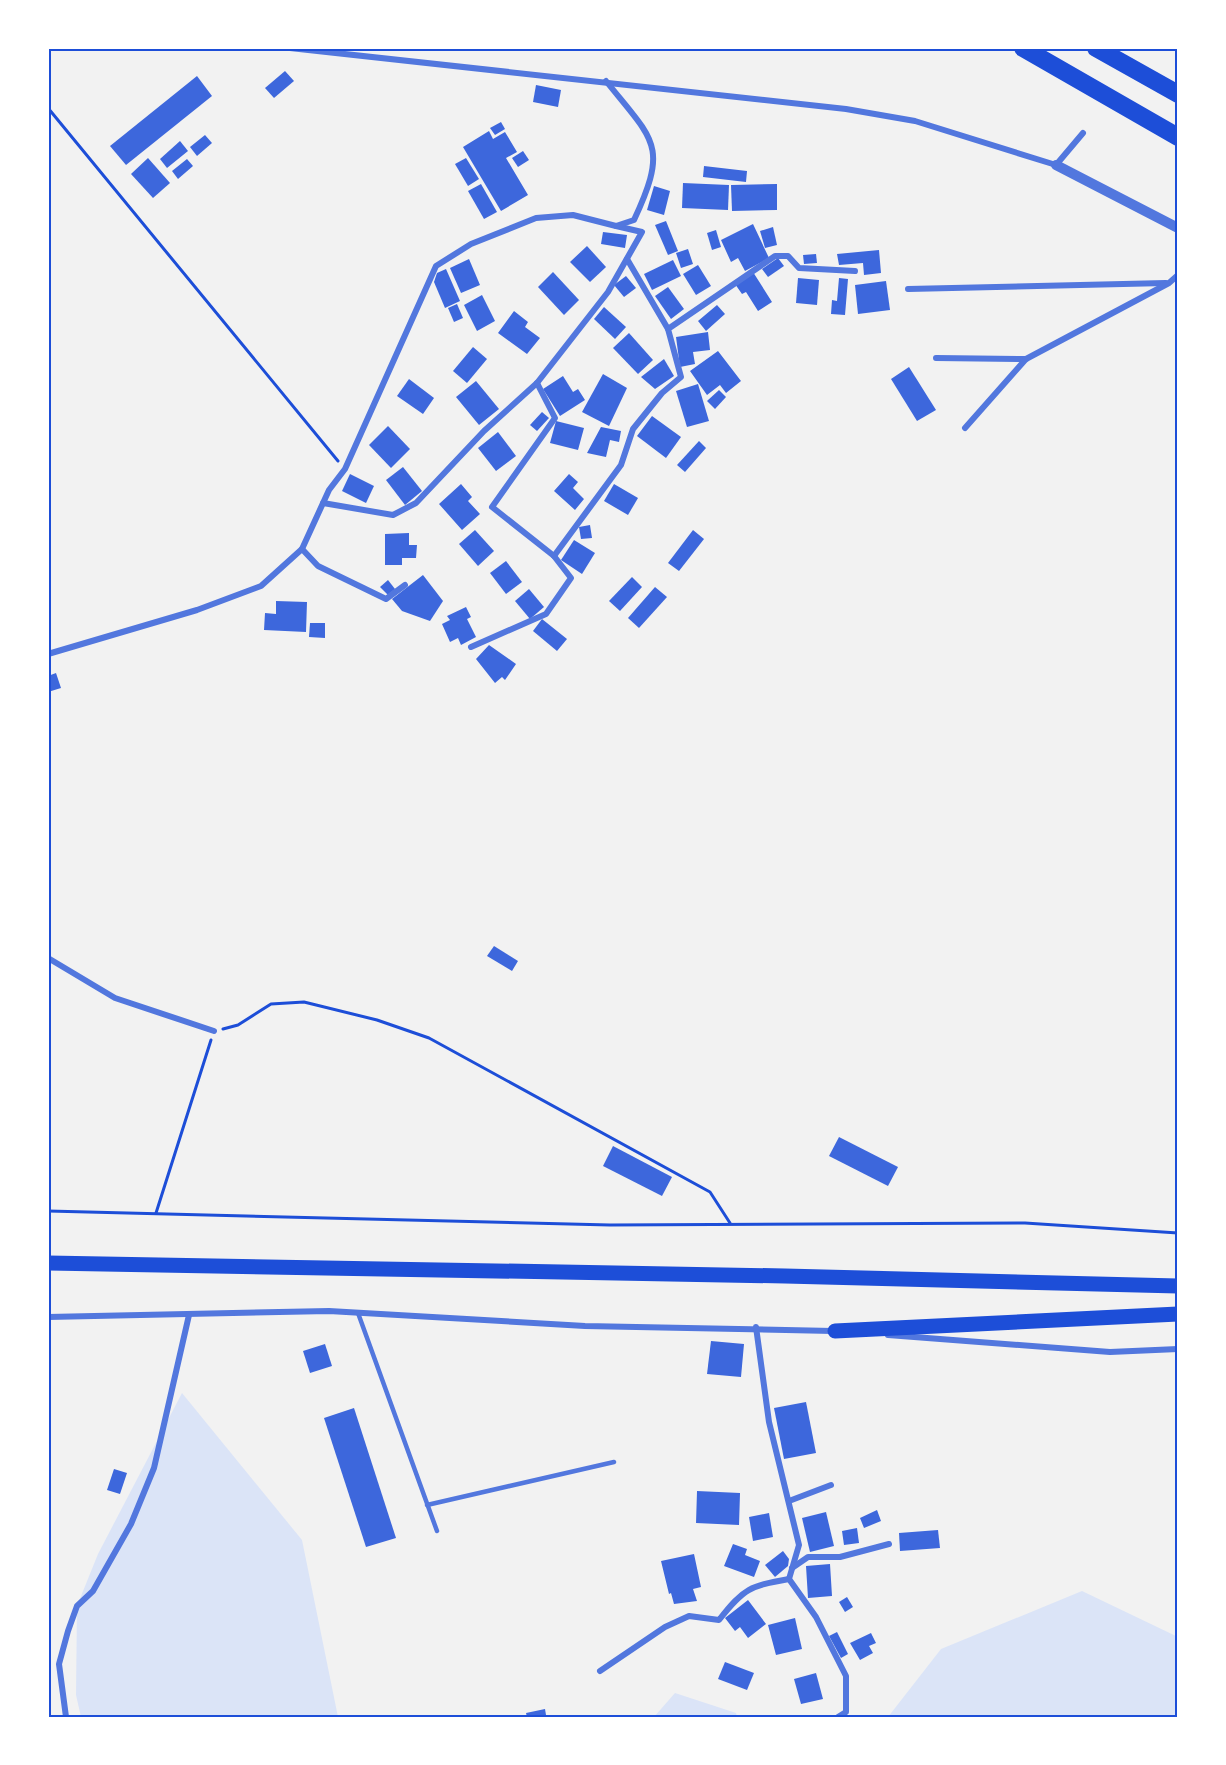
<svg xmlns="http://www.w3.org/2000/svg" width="1226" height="1765" font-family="'Titillium Web',sans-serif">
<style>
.green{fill:#dbe4f7}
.building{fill:#3d67dc}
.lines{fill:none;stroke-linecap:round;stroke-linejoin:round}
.path{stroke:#1d4ed8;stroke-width:3}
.service{stroke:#5277de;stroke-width:4.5}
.minor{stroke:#5277de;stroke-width:6}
.tertiary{stroke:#5277de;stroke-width:10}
.primary{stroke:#1d4ed8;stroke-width:15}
.motorway{stroke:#1d4ed8;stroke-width:18}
.neatline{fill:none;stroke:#1d4ed8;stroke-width:2}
</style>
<rect width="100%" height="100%" fill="#f2f2f2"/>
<!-- green -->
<g class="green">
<path d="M 182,1393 L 302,1540 L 338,1717 L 81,1717 L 76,1695 L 77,1606 L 98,1554 Z"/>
<path d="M 1082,1591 L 1178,1637 L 1178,1717 L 888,1717 L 941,1649 Z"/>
<path d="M 675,1693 L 736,1713 L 737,1717 L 654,1717 Z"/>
</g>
<!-- building -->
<g class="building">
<path d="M 285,71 L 294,81 L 274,98 L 265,88 Z"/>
<path d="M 197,76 L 212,96 L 126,165 L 110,146 Z"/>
<path d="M 536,85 L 561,90 L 558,107 L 533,102 Z"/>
<path d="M 501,122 L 505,129 L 495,135 L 490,128 Z"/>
<path d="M 489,131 L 493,139 L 505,132 L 517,152 L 506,158 L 528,195 L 501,211 L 463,147 Z"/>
<path d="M 205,135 L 212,143 L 197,156 L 190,147 Z"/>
<path d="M 180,141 L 188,151 L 167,168 L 160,159 Z"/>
<path d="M 523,151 L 529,160 L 518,167 L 512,158 Z"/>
<path d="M 148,158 L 170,183 L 153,198 L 131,174 Z"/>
<path d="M 466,158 L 479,179 L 468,186 L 455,164 Z"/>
<path d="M 187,159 L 193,166 L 178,179 L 172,171 Z"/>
<path d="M 704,166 L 747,171 L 746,182 L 703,177 Z"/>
<path d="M 683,183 L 729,185 L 728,210 L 682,208 Z"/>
<path d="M 481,184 L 497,212 L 484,219 L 468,191 Z"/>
<path d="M 777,184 L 777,210 L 732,211 L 731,185 Z"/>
<path d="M 654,186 L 670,191 L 664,215 L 647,210 Z"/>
<path d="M 666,221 L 678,251 L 668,255 L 655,225 Z"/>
<path d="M 753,224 L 769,258 L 745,271 L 738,258 L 731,262 L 721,240 Z"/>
<path d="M 773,227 L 777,245 L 765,248 L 760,231 Z"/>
<path d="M 716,230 L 721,247 L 712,250 L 707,233 Z"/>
<path d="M 603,232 L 627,235 L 625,248 L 601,244 Z"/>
<path d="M 587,246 L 606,267 L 590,282 L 570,262 Z"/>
<path d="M 688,249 L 693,264 L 681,268 L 676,253 Z"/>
<path d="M 879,250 L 881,273 L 864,275 L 863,263 L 839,265 L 837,254 Z"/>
<path d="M 816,254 L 817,263 L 804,264 L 803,255 Z"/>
<path d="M 778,258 L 784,266 L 768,277 L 762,269 Z"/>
<path d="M 469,259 L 480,285 L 461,293 L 450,268 Z"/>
<path d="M 673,260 L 681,276 L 652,290 L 644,274 Z"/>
<path d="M 698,265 L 711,286 L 696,295 L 683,274 Z"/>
<path d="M 446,269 L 460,301 L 445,308 L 434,282 L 437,273 Z"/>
<path d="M 553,272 L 579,300 L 564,315 L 538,287 Z"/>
<path d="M 753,272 L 772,302 L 758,311 L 746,292 L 742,294 L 735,284 Z"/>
<path d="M 626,276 L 636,288 L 624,297 L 614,285 Z"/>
<path d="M 798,278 L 819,280 L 817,305 L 796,303 Z"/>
<path d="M 839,278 L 848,279 L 845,315 L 831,314 L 832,300 L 837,301 Z"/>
<path d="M 886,281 L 890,310 L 858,314 L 855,285 Z"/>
<path d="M 668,287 L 684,309 L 671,319 L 655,296 Z"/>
<path d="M 482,295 L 495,321 L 477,331 L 464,305 Z"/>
<path d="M 457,304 L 463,318 L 454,322 L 448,308 Z"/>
<path d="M 717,305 L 725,314 L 706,331 L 698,321 Z"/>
<path d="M 604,307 L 626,327 L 615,339 L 594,319 Z"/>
<path d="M 514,311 L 528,322 L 525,327 L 540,338 L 527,354 L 498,333 Z"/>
<path d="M 708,332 L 710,350 L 693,352 L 695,364 L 680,367 L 676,337 Z"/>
<path d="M 629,333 L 653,360 L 638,374 L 613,348 Z"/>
<path d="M 473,347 L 487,359 L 467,383 L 453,371 Z"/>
<path d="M 718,351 L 741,381 L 726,393 L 720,385 L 707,395 L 690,371 Z"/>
<path d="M 664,359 L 674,376 L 655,389 L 641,377 Z"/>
<path d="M 909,367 L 936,410 L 917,421 L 891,379 Z"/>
<path d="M 603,374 L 627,388 L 609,426 L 582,412 Z"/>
<path d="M 563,376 L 573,392 L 578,389 L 585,400 L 560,416 L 543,389 Z"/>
<path d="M 409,379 L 434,398 L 423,414 L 397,396 Z"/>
<path d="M 476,381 L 499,409 L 479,425 L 456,397 Z"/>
<path d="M 698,384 L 709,421 L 687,427 L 676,391 Z"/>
<path d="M 719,390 L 726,397 L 715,409 L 707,401 Z"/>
<path d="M 542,412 L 549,418 L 537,431 L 530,425 Z"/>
<path d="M 652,416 L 681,437 L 666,458 L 637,436 Z"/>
<path d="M 556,421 L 584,428 L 578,450 L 550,443 Z"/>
<path d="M 388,426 L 410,449 L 391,468 L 369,445 Z"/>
<path d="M 601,427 L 621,431 L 619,442 L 610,440 L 606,457 L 587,453 Z"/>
<path d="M 498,432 L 516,456 L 496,471 L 478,448 Z"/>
<path d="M 699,441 L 706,448 L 685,472 L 677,465 Z"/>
<path d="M 403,467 L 422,491 L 405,505 L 386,480 Z"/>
<path d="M 350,474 L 374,486 L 366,503 L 342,491 Z"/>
<path d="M 569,474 L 578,482 L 573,488 L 584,499 L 575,510 L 554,491 Z"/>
<path d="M 461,484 L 472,497 L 468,501 L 480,514 L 462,530 L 439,504 Z"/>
<path d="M 614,484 L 638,498 L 628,515 L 604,501 Z"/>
<path d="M 590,525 L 592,538 L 581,539 L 579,527 Z"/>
<path d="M 475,530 L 494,551 L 478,566 L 459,544 Z"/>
<path d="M 693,530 L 704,539 L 679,571 L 668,563 Z"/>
<path d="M 409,533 L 409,545 L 417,545 L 416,558 L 402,558 L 402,565 L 385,565 L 385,534 Z"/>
<path d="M 574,540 L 595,553 L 582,574 L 561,560 Z"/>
<path d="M 506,561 L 522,582 L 506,594 L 490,573 Z"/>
<path d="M 423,575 L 443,601 L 430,621 L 402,611 L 392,599 Z"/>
<path d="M 632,577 L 642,587 L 620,611 L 609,601 Z"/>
<path d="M 388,580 L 395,589 L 388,595 L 380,587 Z"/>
<path d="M 655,587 L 667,597 L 639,628 L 628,618 Z"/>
<path d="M 529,589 L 544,607 L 530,619 L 515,601 Z"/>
<path d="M 276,601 L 307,602 L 306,632 L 264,630 L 265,613 L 276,614 Z"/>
<path d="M 466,607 L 471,617 L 467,619 L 476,637 L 461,645 L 458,638 L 450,642 L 442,624 L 450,620 L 447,616 Z"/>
<path d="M 542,619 L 567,639 L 557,651 L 533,631 Z"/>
<path d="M 310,623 L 325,623 L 325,638 L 309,637 Z"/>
<path d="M 489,645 L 516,664 L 505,680 L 502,677 L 495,683 L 476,659 Z"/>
<path d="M 56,673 L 61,688 L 48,692 L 48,676 Z"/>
<path d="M 494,946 L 518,961 L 512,971 L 487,956 Z"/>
<path d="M 839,1137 L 898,1167 L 888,1186 L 829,1156 Z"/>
<path d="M 613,1146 L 672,1177 L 662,1196 L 603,1166 Z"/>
<path d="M 711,1341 L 744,1344 L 741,1377 L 707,1374 Z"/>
<path d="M 325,1344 L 332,1366 L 310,1373 L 303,1351 Z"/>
<path d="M 806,1402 L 816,1453 L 784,1459 L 774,1408 Z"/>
<path d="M 354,1408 L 396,1538 L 366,1547 L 324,1418 Z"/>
<path d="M 114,1469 L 127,1473 L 120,1494 L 107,1490 Z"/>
<path d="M 697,1491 L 740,1493 L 739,1525 L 696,1523 Z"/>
<path d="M 877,1510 L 881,1521 L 864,1528 L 860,1518 Z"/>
<path d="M 826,1512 L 834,1546 L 810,1552 L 802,1518 Z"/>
<path d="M 769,1513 L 773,1537 L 753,1541 L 749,1517 Z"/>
<path d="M 857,1528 L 859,1543 L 844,1545 L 842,1531 Z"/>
<path d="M 938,1530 L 940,1548 L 900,1551 L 899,1533 Z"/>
<path d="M 733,1544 L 747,1549 L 745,1555 L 760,1561 L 754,1577 L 724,1566 Z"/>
<path d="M 783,1551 L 789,1559 L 788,1566 L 775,1577 L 765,1565 Z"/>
<path d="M 694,1554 L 701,1587 L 693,1589 L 697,1601 L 674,1604 L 671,1593 L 669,1594 L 661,1561 Z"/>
<path d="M 830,1564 L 832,1596 L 808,1598 L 806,1566 Z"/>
<path d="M 847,1597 L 853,1607 L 845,1612 L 839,1602 Z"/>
<path d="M 748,1600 L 766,1624 L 748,1638 L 740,1627 L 735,1631 L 725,1618 Z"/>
<path d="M 795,1618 L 802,1649 L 776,1655 L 768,1625 Z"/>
<path d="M 837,1632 L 848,1654 L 841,1658 L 829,1636 Z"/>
<path d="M 871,1633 L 876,1643 L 869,1646 L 873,1653 L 860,1660 L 850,1643 Z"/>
<path d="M 725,1662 L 754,1673 L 747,1690 L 718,1679 Z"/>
<path d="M 816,1673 L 823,1699 L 801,1704 L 794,1679 Z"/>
<path d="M 545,1709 L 546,1715 L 527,1717 L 526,1713 Z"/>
</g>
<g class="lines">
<!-- path -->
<g class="path">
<path d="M 48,108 L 338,461"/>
<path d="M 223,1029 L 238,1025 L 271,1004 L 304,1002 L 377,1020 L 429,1038 L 710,1192 L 730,1223"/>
<path d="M 48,1211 L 610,1225 L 1025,1223 L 1178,1233"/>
<path d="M 156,1213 L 211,1040"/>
</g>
<!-- service -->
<g class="service">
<path d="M 358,1313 L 437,1531"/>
<path d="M 427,1505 L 614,1462"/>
</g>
<!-- minor -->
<g class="minor">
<path d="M 290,48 L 846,109 L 915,121 L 1056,165 L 1083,133"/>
<path d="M 627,259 L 668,329"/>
<path d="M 908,289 L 1166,283"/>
<path d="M 936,358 L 1026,359"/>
<path d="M 965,428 L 1026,359 L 1169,283 L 1178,275"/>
<path d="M 323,503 L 393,515 L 416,503 L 484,431 L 537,383 L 608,292 L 642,232 L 616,226"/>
<path d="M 302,549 L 318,566 L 386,599 L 405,585"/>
<path d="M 554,556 L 621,465 L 633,429 L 662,393 L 681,377 L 668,329 L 775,256 L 788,256 L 799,268 L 855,271"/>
<path d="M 471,647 L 546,614 L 571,578 L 554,556 L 492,507 L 555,418 L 537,383"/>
<path d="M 48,654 L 197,610 L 261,586 L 302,549 L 329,490 L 345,469 L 436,266 L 471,244 L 536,218 L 573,215 L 616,226 L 634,220 C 669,145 654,141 606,81"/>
<path d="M 48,958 L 115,998 L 214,1031"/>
<path d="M 48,1317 L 329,1311 L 585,1326 L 833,1331"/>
<path d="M 756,1327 L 769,1422 L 799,1545 L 789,1579 L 816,1617 L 846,1676 L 846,1712 L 838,1717"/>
<path d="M 888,1335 L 1110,1352 L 1178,1349"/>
<path d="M 789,1501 L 831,1485"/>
<path d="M 792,1568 L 808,1557 L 840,1557 L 889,1544"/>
<path d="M 600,1671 L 665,1627 L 689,1616 L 719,1620 C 744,1588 750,1586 789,1579"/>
<path d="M 66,1717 L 59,1664 L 68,1631 L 77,1606 L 93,1591 L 131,1524 L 154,1468 L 189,1315"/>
</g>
<!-- tertiary -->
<path class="tertiary" d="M 1056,165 L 1178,228"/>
<!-- primary -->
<g class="primary">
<path d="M 48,1263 L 785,1276 L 1178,1286"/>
<path d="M 835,1331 L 1178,1314"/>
</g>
<!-- motorway -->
<g class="motorway">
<path d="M 1023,48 L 1178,137"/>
<path d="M 1096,48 L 1178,94"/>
</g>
</g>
<!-- border -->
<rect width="1226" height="1765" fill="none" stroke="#ffffff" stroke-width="99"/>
<rect x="50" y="50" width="1126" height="1666" class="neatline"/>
</svg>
